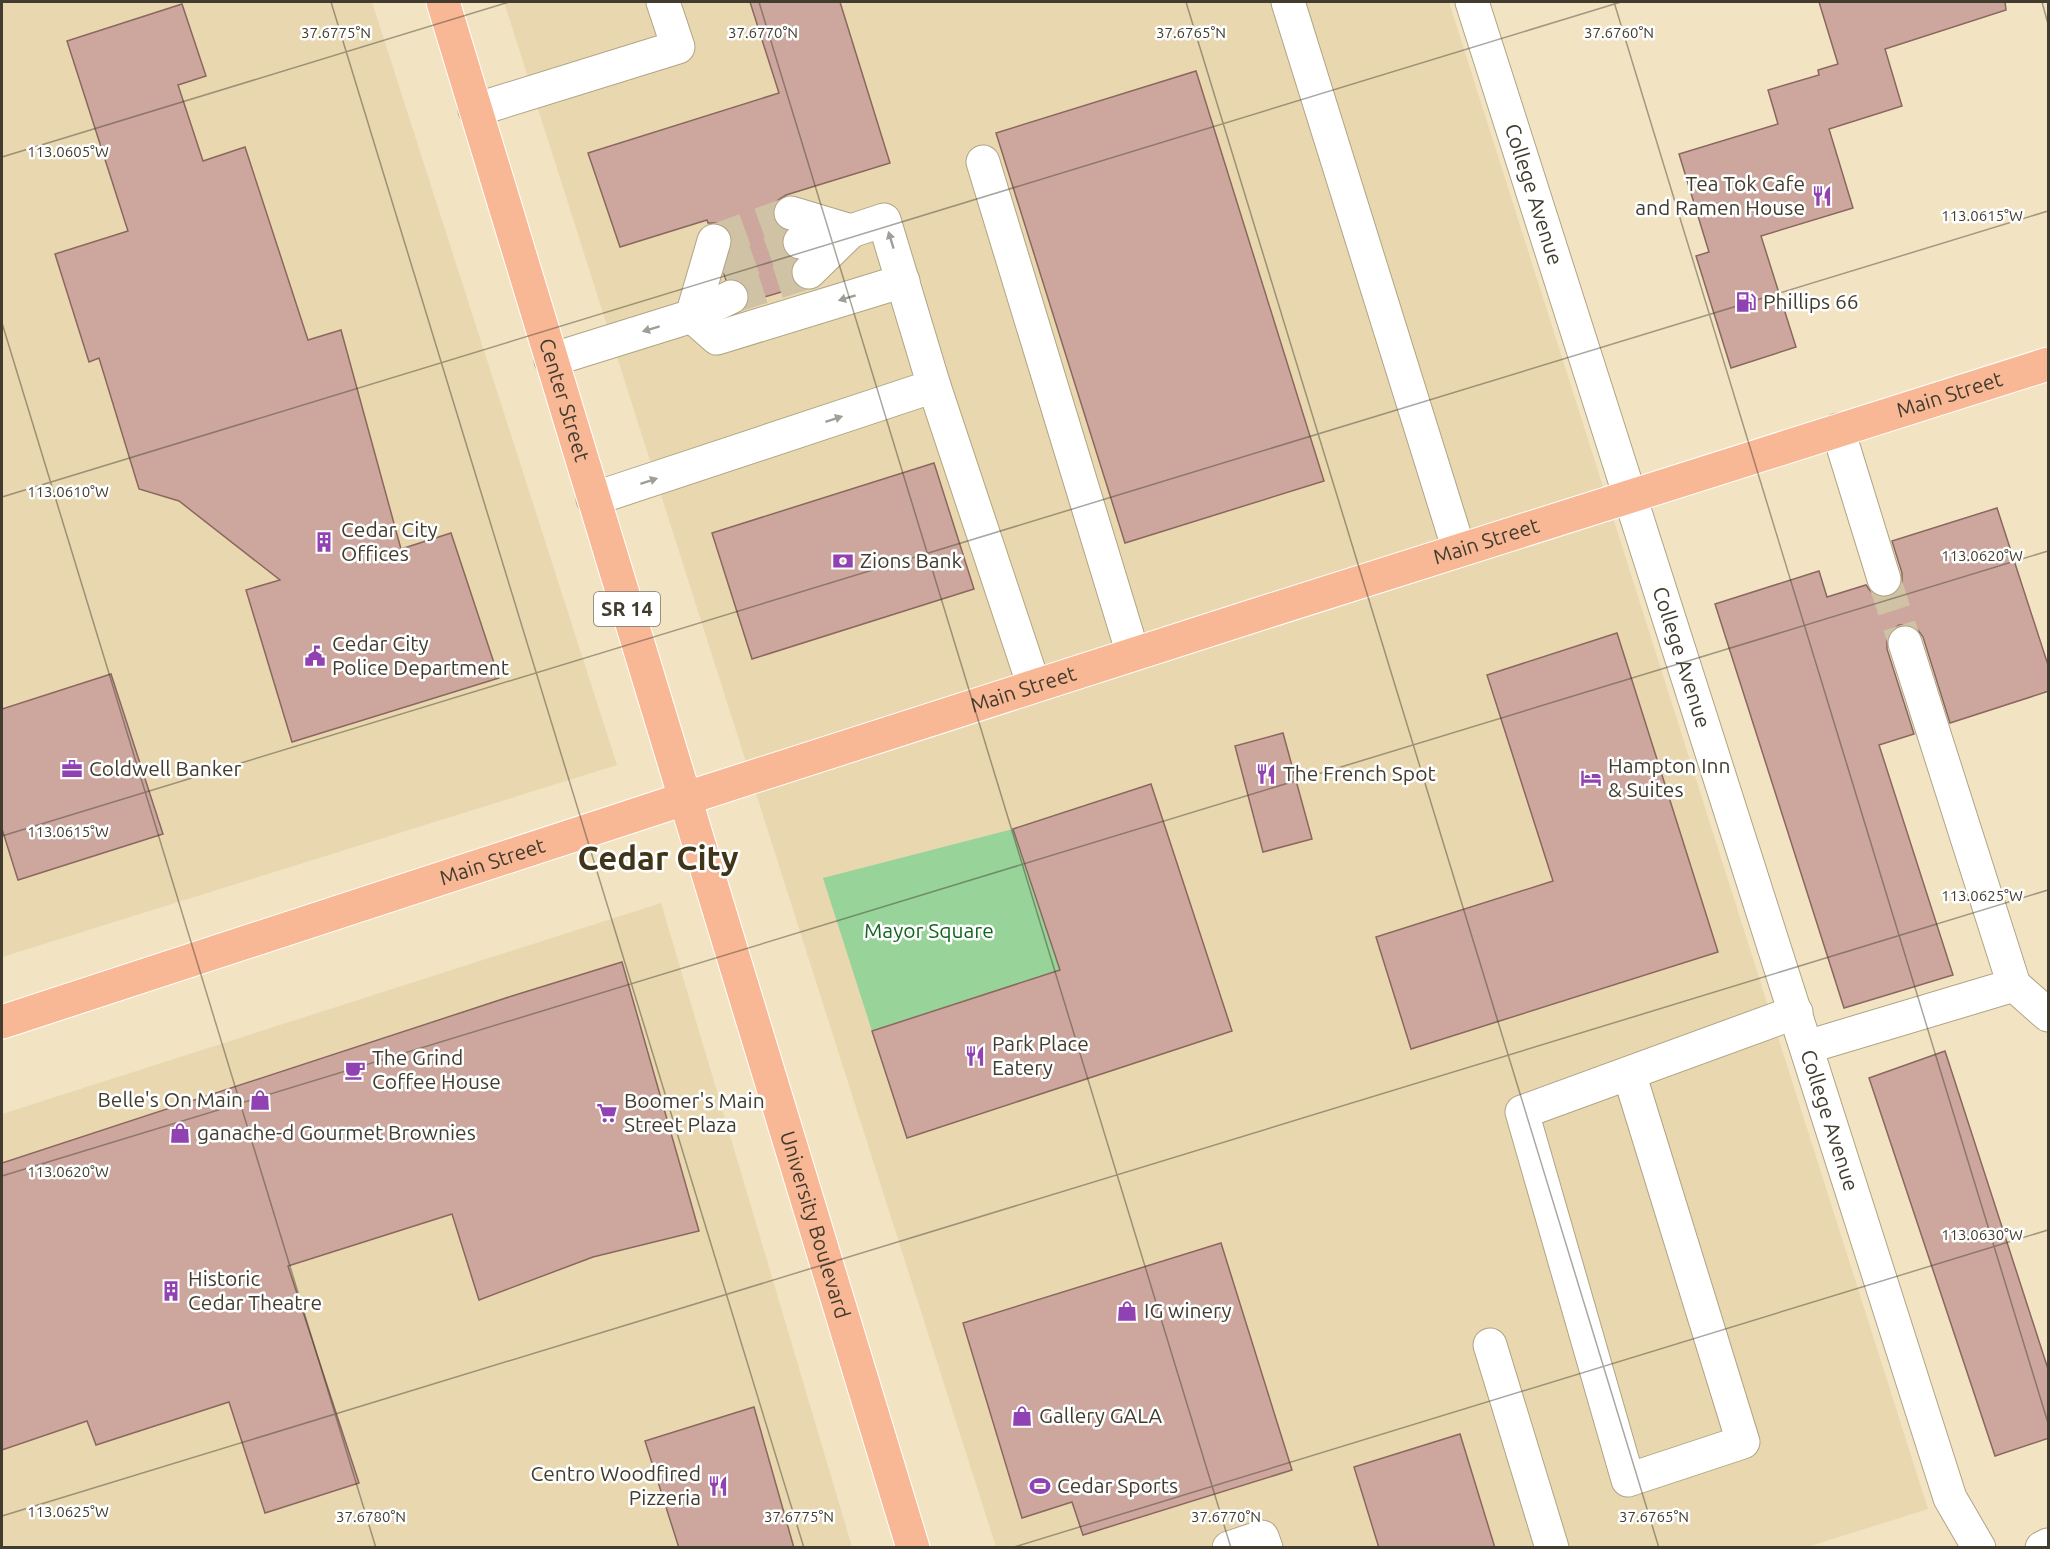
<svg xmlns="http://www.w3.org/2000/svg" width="2050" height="1549" font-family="Ubuntu,sans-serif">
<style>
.built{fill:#e8d7af}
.green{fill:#98d399}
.building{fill:#cda79e;stroke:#8a685f;stroke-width:1.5}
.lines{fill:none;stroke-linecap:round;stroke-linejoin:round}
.minor-tunnel{stroke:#cfc2a5;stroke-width:33;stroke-dasharray:33 16;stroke-linecap:butt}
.minor-casing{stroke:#b1a484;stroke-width:35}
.major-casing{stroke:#fff;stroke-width:35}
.minor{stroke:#fff;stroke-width:33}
.major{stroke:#f8b795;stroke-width:33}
.oneway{fill:#a09e96}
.ticks{fill:none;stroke:#413c2e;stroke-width:1.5;stroke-opacity:0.45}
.labels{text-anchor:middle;stroke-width:5;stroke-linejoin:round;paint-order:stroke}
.shield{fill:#fff;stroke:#7a766d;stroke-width:1.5}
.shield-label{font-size:20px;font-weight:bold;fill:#413c2e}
.poi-label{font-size:21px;fill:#413c2e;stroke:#fff;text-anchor:start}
.street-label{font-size:21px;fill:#413c2e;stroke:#fff}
.park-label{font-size:21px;fill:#14661f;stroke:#fff}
.town-label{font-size:33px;font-weight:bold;fill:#403518;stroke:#fff}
.ticks-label{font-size:15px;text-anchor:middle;fill:#413c2e;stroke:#fff;stroke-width:5;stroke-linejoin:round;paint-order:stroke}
</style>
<rect width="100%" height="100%" fill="#f2e4c3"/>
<!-- built -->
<g class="built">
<path d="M 2,2 L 372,2 L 617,765 L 2,957 Z"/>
<path d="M 504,2 L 1449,2 L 1928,1509 L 1804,1548 L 996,1547 Z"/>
<path d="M 661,903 L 852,1547 L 2,1547 L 2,1114 Z"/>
</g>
<!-- green -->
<path class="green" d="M 1013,829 L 1060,970 L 872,1031 L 823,878 Z"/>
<!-- building -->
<g class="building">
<path d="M 750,2 L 840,2 L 890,163 L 786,195 L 778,200 L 773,207 L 773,217 L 777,225 L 785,231 L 782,237 L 782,247 L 787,255 L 795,260 L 791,268 L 791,276 L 798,287 L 748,302 L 748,289 L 742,282 L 733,278 L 726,280 L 724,274 L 732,246 L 732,237 L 728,229 L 720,223 L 708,223 L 707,220 L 620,247 L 588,153 L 779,93 Z"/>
<path d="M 1819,2 L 2005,2 L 2006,10 L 1885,49 L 1902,106 L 1829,129 L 1853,208 L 1761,236 L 1796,347 L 1731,368 L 1696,256 L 1709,252 L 1679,154 L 1778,124 L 1768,90 L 1819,75 L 1818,70 L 1838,64 Z"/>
<path d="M 182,4 L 206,76 L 178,85 L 203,161 L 245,147 L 308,340 L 341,330 L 401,549 L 451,533 L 499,678 L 292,742 L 246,590 L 280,580 L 179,501 L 139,489 L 99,358 L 89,362 L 55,254 L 128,231 L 67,41 Z"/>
<path d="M 1196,71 L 1324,481 L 1125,543 L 996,133 Z"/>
<path d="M 934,463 L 974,589 L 752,659 L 712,533 Z"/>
<path d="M 1997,508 L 2049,668 L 2049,691 L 1950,723 L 1923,637 L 1918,630 L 1908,625 L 1899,625 L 1891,631 L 1887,640 L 1887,649 L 1914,734 L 1879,745 L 1953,975 L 1844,1008 L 1715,604 L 1819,571 L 1827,597 L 1866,585 L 1871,592 L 1879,597 L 1890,597 L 1898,591 L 1902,583 L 1902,573 L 1892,541 Z"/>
<path d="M 1617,633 L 1718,952 L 1411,1049 L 1376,937 L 1553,881 L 1487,675 Z"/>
<path d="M 111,674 L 163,834 L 18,880 L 2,829 L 2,709 Z"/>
<path d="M 1283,733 L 1312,839 L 1263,852 L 1235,746 Z"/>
<path d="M 1151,784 L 1232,1031 L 907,1138 L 872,1031 L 1060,970 L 1013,829 Z"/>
<path d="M 622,962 L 699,1231 L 593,1257 L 479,1300 L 452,1214 L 288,1266 L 359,1483 L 265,1513 L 229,1402 L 96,1445 L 87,1421 L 2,1450 L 2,1163 L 512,996 Z"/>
<path d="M 1945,1051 L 2049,1372 L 2049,1438 L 1995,1456 L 1869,1078 Z"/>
<path d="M 1221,1243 L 1292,1470 L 1083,1535 L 1072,1502 L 1022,1518 L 963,1323 Z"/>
<path d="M 754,1407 L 794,1548 L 679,1548 L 645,1441 Z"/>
<path d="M 1460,1434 L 1495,1548 L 1379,1548 L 1354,1467 Z"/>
</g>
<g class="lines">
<!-- minor-tunnel -->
<g class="minor-tunnel">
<path d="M 714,241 L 791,213"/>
<path d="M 723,270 L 800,242"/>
<path d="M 731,297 L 809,272"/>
<path d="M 1884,579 L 1905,643"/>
</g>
<!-- minor casing -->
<g class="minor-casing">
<g id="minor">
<path d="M 1288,2 L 1459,550"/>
<path id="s1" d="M 1472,2 L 1950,1498 L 1979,1548"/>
<path d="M 475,110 L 678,47 L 663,2"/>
<path d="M 983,162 L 1133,654"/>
<path d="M 800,242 L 849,231"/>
<path d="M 809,272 L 851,231"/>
<path d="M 692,316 L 717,338 L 903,281"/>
<path d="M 692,316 L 731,297"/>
<path d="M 551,360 L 692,316 L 714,241"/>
<path d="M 934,386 L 1034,686"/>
<path d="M 1838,430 L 1884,579"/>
<path d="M 593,499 L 934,386 L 884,220 L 851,231 L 791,213"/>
<path d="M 2014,985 L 2048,1015"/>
<path d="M 1807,1047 L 2014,985 L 1905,643"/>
<path d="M 1629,1073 L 1743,1442 L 1628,1480 L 1522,1112 L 1796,1012"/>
<path d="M 1490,1345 L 1552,1548"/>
<path d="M 1229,1548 L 1262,1537 L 1266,1548"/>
<path d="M 2042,1548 L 2048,1545"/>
</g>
</g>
<!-- major casing -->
<g class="major-casing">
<g id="major">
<path id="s2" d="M 443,2 L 913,1548"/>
<path id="s3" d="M 2,1022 C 231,949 460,872 690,797 C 1142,651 1595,506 2048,364"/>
</g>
</g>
<!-- minor -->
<use href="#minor" class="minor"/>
<!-- major -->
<use href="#major" class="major"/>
</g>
<!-- one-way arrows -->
<defs><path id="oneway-solid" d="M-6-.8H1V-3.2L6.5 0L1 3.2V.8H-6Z" transform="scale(1.5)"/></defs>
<g class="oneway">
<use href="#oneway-solid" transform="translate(891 240) rotate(-107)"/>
<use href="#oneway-solid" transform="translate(847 298) rotate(163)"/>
<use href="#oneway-solid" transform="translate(651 329) rotate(163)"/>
<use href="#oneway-solid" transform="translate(834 419) rotate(-18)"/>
<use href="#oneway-solid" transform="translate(649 481) rotate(-18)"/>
</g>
<!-- ticks -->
<path class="ticks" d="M 331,2 L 804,1548M 759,2 L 1231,1548M 1186,2 L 1659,1548M 1614,2 L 2048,1423M 2042,2 L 2048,24M 2,157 L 509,2M 2,323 L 376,1548M 2,497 L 1621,2M 2,836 L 2048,211M 2,1176 L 2048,551M 2,1516 L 2048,890M 1011,1548 L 2048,1230"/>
<!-- icons -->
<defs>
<g id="restaurant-bare" transform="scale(1.62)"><path d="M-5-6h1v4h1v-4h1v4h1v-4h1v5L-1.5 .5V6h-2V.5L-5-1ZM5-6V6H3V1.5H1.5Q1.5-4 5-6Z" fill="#9041b2" stroke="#fff" stroke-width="2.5" paint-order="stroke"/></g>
<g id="fuel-bare" transform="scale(1.62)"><path d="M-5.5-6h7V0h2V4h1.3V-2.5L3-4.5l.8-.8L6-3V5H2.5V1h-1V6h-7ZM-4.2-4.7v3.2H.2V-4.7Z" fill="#9041b2" stroke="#fff" stroke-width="2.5" paint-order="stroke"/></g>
<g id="building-bare" transform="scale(1.62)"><path d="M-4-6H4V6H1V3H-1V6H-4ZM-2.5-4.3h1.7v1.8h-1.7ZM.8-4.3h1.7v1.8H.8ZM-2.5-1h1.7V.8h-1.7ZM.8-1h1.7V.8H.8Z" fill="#9041b2" stroke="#fff" stroke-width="2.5" paint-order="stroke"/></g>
<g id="bank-bare" transform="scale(1.62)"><path d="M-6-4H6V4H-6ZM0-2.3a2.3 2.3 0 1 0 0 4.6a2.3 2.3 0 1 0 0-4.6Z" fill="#9041b2" stroke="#fff" stroke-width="2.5" paint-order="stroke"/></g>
<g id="civic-bare" transform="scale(1.62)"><path d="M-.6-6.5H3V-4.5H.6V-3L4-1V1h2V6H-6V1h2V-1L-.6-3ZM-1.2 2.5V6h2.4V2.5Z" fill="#9041b2" stroke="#fff" stroke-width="2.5" paint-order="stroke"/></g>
<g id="office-bare" transform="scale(1.62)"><path d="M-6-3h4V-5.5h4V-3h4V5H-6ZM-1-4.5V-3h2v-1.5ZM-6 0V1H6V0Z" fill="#9041b2" stroke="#fff" stroke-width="2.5" paint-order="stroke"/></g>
<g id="hotel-bare" transform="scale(1.62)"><path d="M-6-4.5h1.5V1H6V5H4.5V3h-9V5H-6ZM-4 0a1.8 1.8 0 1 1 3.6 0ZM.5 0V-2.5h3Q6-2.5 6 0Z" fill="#9041b2" stroke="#fff" stroke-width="2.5" paint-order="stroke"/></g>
<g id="cafe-bare" transform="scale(1.62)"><path d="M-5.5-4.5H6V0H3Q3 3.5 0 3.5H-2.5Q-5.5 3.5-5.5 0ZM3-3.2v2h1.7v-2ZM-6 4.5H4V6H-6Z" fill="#9041b2" stroke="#fff" stroke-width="2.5" paint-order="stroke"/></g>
<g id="shop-bare" transform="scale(1.62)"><path d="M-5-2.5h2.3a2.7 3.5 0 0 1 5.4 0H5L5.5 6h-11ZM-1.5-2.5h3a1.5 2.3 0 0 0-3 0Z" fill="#9041b2" stroke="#fff" stroke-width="2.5" paint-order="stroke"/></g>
<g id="supermarket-bare" transform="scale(1.62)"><path d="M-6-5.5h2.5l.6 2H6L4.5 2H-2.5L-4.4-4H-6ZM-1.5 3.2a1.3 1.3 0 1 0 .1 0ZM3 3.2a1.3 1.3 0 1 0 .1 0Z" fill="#9041b2" stroke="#fff" stroke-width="2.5" paint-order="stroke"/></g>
<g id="stadium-bare" transform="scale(1.62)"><path d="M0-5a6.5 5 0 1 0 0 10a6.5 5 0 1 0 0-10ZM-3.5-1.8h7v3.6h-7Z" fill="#9041b2" stroke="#fff" stroke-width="2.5" paint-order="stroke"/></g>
</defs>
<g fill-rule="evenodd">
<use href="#restaurant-bare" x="1822" y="196"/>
<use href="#fuel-bare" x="1746" y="302"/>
<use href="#building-bare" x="324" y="542"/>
<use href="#bank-bare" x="843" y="561"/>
<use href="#civic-bare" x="315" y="656"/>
<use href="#office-bare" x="72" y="769"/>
<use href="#restaurant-bare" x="1266" y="774"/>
<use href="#hotel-bare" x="1591" y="778"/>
<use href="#restaurant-bare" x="975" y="1056"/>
<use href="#cafe-bare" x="355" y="1070"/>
<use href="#shop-bare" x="260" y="1100"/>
<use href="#supermarket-bare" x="607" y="1113"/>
<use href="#shop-bare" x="180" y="1133"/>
<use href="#building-bare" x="171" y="1291"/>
<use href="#shop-bare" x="1127" y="1311"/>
<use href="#shop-bare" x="1022" y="1416"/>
<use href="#restaurant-bare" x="718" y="1486"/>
<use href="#stadium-bare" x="1040" y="1486"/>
</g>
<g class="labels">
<!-- shield labels -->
<rect class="shield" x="594" y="592" width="66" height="34" rx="4.5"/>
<g class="shield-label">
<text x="627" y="616">SR 14</text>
</g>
<!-- poi labels -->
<g class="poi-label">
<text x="1805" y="191" text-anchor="end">Tea Tok Cafe<tspan x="1805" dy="24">and Ramen House</tspan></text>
<text x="1763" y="309">Phillips 66</text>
<text x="341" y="537">Cedar City<tspan x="341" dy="24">Offices</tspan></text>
<text x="860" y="568">Zions Bank</text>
<text x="332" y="651">Cedar City<tspan x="332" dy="24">Police Department</tspan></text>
<text x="1608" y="773">Hampton Inn<tspan x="1608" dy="24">&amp; Suites</tspan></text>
<text x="89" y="776">Coldwell Banker</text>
<text x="1283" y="781">The French Spot</text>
<text x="992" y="1051">Park Place<tspan x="992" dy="24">Eatery</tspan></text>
<text x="372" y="1065">The Grind<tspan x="372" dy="24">Coffee House</tspan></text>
<text x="243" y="1107" text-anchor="end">Belle's On Main</text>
<text x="624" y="1108">Boomer's Main<tspan x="624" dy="24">Street Plaza</tspan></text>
<text x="197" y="1140">ganache-d Gourmet Brownies</text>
<text x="188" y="1286">Historic<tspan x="188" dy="24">Cedar Theatre</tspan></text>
<text x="1144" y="1318">IG winery</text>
<text x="1039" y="1423">Gallery GALA</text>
<text x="701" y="1481" text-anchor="end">Centro Woodfired<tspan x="701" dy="24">Pizzeria</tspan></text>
<text x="1057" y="1493">Cedar Sports</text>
</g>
<!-- street labels -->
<g class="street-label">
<text dy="7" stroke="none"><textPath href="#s1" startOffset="202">College Avenue</textPath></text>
<text dy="7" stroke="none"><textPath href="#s3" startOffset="2046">Main Street</textPath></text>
<text dy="7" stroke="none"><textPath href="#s2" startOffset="416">Center Street</textPath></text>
<text dy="7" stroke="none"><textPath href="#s3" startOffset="1560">Main Street</textPath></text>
<text dy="7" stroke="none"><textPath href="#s1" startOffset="688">College Avenue</textPath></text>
<text dy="7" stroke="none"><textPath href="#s3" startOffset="1074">Main Street</textPath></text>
<text dy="7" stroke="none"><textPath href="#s3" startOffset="516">Main Street</textPath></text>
<text dy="7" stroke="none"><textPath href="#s1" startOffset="1174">College Avenue</textPath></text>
<text dy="7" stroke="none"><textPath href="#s2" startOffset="1278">University Boulevard</textPath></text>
</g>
<!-- park labels -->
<g class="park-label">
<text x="929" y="938">Mayor Square</text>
</g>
<!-- town labels -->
<g class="town-label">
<text x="658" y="870">Cedar City</text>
</g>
</g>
<g class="ticks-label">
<text x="336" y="38">37.6775°N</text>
<text x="763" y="38">37.6770°N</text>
<text x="1191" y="38">37.6765°N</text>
<text x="1619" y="38">37.6760°N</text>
<text x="68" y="157">113.0605°W</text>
<text x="1982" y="221">113.0615°W</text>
<text x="68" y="497">113.0610°W</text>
<text x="1982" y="561">113.0620°W</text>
<text x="68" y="837">113.0615°W</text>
<text x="1982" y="901">113.0625°W</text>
<text x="68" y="1177">113.0620°W</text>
<text x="1982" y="1240">113.0630°W</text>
<text x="68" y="1517">113.0625°W</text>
<text x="371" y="1522">37.6780°N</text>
<text x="799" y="1522">37.6775°N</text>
<text x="1226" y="1522">37.6770°N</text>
<text x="1654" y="1522">37.6765°N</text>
</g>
<!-- border -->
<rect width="2050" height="1549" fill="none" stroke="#413c2e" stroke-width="6"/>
</svg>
